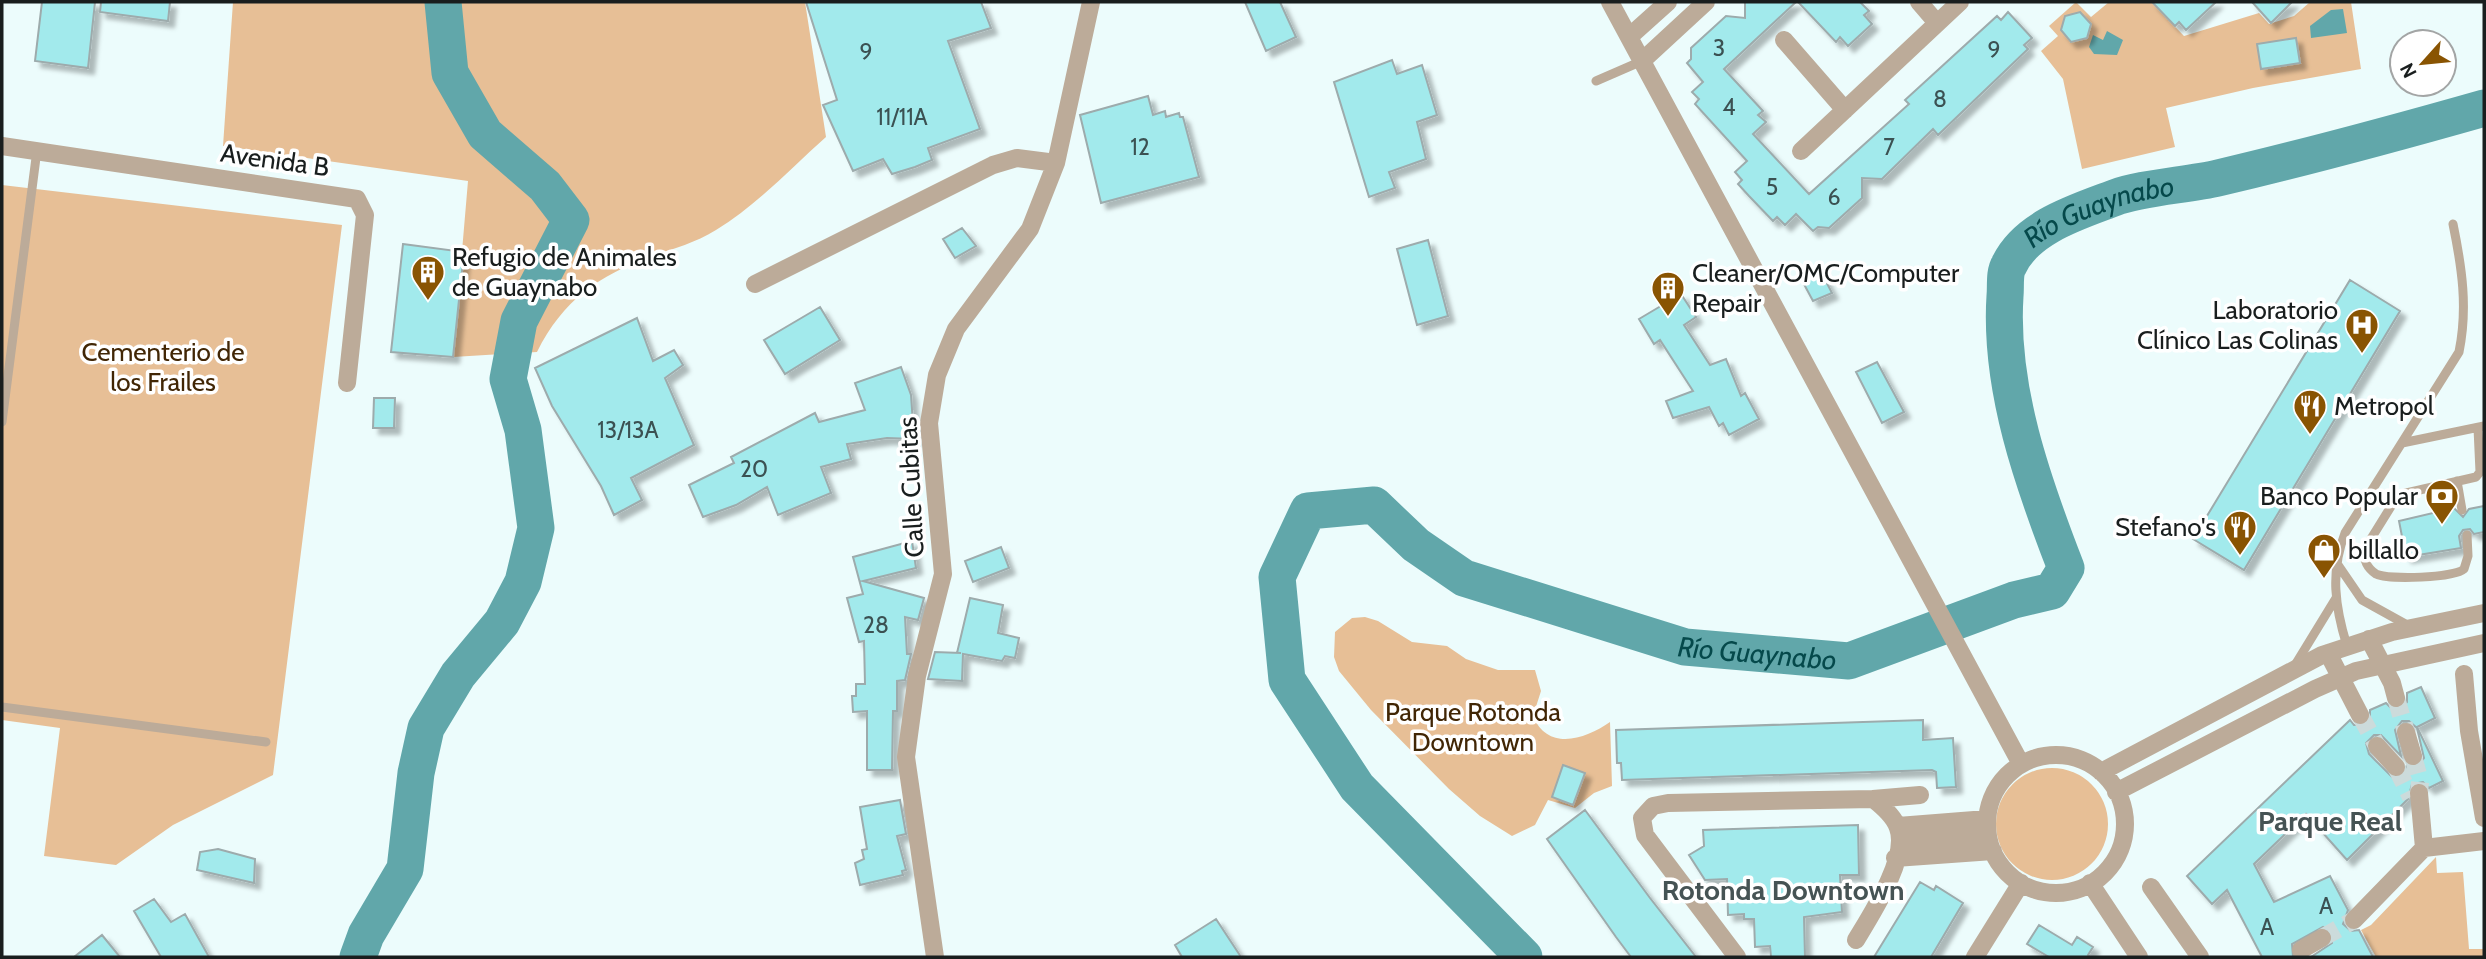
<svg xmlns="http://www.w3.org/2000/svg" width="2486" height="959" font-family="Cabin,sans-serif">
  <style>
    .green { fill: #e7bf96 }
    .water { fill: #61a7aa }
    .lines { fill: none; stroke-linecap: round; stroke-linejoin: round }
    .river { stroke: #61a7aa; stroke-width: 37 }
    .building { fill: #a2eaec; stroke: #9dabac; stroke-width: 2; fill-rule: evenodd; filter: url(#shadow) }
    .street-tunnel { stroke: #ccdbdb; stroke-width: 18; stroke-dasharray: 18 9; stroke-linecap: butt }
    .lane { stroke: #bcab99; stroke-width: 9 }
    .street { stroke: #bcab99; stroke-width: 18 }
    .labels { text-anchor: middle; stroke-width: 7; stroke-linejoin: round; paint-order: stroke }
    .number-label { font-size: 23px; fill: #3b5152 }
    .street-label { font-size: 26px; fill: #191e1e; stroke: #fff }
    .poi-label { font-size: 26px; fill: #191e1e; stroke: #fff; text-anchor: start }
    .park-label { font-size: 26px; fill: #412605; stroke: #fff }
    .water-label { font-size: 28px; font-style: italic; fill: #05494b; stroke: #fff }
    .neighbourhood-label { font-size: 28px; font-weight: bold; fill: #465354; stroke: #fff }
  </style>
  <defs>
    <filter id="shadow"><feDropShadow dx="6" dy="6" stdDeviation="2" flood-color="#0004"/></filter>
  </defs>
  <rect width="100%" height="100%" fill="#ecfcfc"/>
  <path class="green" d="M233 2H805L826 137C791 168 756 206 716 230 695 243 675 248 652 256 598 276 563 300 537 352L453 357 468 181 223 146Z
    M2076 2 2091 17 2109 2H2151L2184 36 2259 13 2269 24 2294 16 2310 2H2351L2361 69 2253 88 2166 108 2175 147 2082 169 2063 79 2041 51 2058 36 2049 26Z
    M2 185 342 225 273 775 173 825 116 865 44 856 60 728 2 720Z
    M1365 617 1378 621 1412 642 1447 646 1466 659 1498 670H1535L1541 691 1533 716C1548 752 1586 739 1610 722L1612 786 1594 793 1575 808 1548 800 1535 825 1512 836 1480 816 1449 789 1371 710 1339 671 1334 657 1335 632 1352 618Z
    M1996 824a56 56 0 1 1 112 0a56 56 0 1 1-112 0Z
    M2436 857 2437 873 2463 872 2469 949H2484V957H2376L2361 930 2371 925Z"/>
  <path class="water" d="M2343 9 2347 33 2311 38 2310 26 2331 10Z
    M2107 31 2123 40 2117 55 2094 54 2089 47 2093 35 2103 40Z"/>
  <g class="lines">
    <g class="river">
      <path d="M358 957 366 935 405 869 416 773 426 728 458 675 502 622 523 582 536 528 523 430 508 379 519 321 571 220 545 186 485 134 450 73 443 2"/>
      <path id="s1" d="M1524 957 1357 787 1287 680 1277 577 1308 511 1374 505 1416 545 1464 578 1685 647 1849 661 2014 600 2052 591 2066 568C2033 483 1999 388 2005 296 2006 286 2004 273 2009 265 2027 227 2077 212 2114 198 2139 188 2188 185 2218 178 2307 157 2396 133 2484 108"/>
    </g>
  </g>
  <path class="building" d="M42 2H95L88 68 35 61Z
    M101 2H170L168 21 100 12Z
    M806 2H981L991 28 948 41 980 129 928 148 932 160 915 167 892 174 883 159 853 171 823 105 837 100Z
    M1245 2H1280L1296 37 1266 51Z
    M1745 2H1796L1724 69 1763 111 1758 115 1766 122 1753 134 1809 194 1909 104 1905 100 1997 16 2001 20 2008 12 2032 38 2024 45 2028 49 1938 135 1933 129 1882 179 1862 178V198L1829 228 1818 227 1813 231 1796 214 1785 225 1777 217 1773 221 1749 196 1738 184 1742 180 1735 172 1747 161 1695 104 1699 99 1692 92 1703 82 1687 63 1691 59V48L1726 16 1745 18Z
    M1798 2H1860L1869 11 1864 15 1872 24 1848 46 1840 37 1836 42Z
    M2152 2H2216L2186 30 2179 22 2175 26Z
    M2252 2H2292L2271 23Z
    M2080 12 2091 24 2087 38 2071 42 2061 30 2065 16Z
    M2296 38 2300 63 2261 69 2257 44Z
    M1392 60 1397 74 1422 65 1437 115 1417 122 1426 159 1389 172 1395 188 1369 197 1334 82Z
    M1148 96 1153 115 1165 111 1166 117 1179 113 1180 117H1183L1199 177 1101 203 1080 115Z
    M962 228 976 246 955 258 943 239Z
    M1428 240 1448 316 1417 325 1397 249Z
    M403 244 464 252 453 357 391 352Z
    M1818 266 1832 293 1813 301 1798 273Z
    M2350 280 2400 311 2244 570 2193 539Z
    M1681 294 1696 317 1684 325 1710 365 1726 359 1741 396 1745 393 1759 419 1729 435 1723 423 1719 426 1709 407 1673 418 1666 401 1693 391 1660 340 1654 344 1639 319Z
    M820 307 840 340 785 374 764 340Z
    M637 318 653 361 674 350 683 365 665 378 694 445 631 478 642 500 614 515 601 486 552 406 535 368Z
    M1877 362 1904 412 1882 423 1856 372Z
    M901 367 911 395 914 439 887 438 847 444 851 459 821 467 831 493 778 515 767 487 736 505 703 517 689 485 734 463 731 457 815 413 819 422 865 410 855 383Z
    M374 398H395L394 428H373Z
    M2484 506V532L2474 534 2470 529 2463 530 2459 536 2461 548 2406 557 2399 521 2454 508 2463 517 2469 509Z
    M912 541 916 568 863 581 924 598 918 620 905 617 907 654H911L905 680 897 681V711H893L892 770H867V711L853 712 852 696H856V684H865L864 641 859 642 847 598 863 594 853 557Z
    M1001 547 1009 568 973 582 965 561Z
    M970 598 1003 605 998 633 1019 638 1015 658 1005 656 1002 661 963 654 962 681 928 679 935 652 961 653H957Z
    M2421 687 2435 718 2417 727 2443 781 2429 788 2423 782 2412 784 2408 799 2347 860 2306 814 2254 864 2274 902 2330 876 2348 910 2343 924 2351 931 2359 930 2373 957H2311L2332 943V933L2323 927 2292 944 2293 957H2262L2227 890 2212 904 2187 876 2350 720 2354 725H2365L2370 721V710L2386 703 2392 709H2400L2407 702V693ZM2402 721H2409L2417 728 2424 758 2417 767 2407 765 2403 776 2393 778 2369 754 2366 743 2374 735H2381L2401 756 2395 730Z
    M1923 720V740L1953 738 1956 787 1937 788 1936 772 1932 770 1622 780 1621 763H1617L1616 730Z
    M1563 765 1585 773 1573 805 1552 797Z
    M900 800 906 834 897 836 906 870 902 871 903 875 860 885 855 863 864 859 862 850 867 849 860 807Z
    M1585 810 1650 898 1696 957H1631L1616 937 1547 839Z
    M1858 825 1859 875H1840L1842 912 1804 917 1805 957H1771L1770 946 1755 947 1754 919H1744V914L1728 915 1727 879 1705 880 1689 855 1704 846 1703 830Z
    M218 849 255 859 254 883 197 870 200 852Z
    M1920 882 1934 890 1936 886 1963 903 1931 957H1874Z
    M154 899 171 922 185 914 209 957H161L134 911Z
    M1216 919 1241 957H1182L1175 945Z
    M2039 925 2072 945 2077 937 2093 947 2088 955 2091 957H2049L2027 944Z
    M102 935 120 957H74Z"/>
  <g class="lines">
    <path class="street-tunnel" d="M2396 698 2406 732
      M2360 715 2377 746
      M2413 756 2420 782 2419 793
      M2396 767 2411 797
      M2322 938 2354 920"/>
    <path class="lane" d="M1596 81 1642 61
      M2 422 37 150
      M2402 443 2484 426
      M2457 481 2462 510
      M2467 535 2468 556 2464 569C2454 578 2389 580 2376 574 2367 568 2364 561 2364 550L2395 500 2402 494 2476 477 2480 472 2478 428
      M2336 562 2362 600 2409 626
      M2347 646C2335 607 2330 572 2345 533L2459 352C2468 308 2462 268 2453 224
      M2295 665 2336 598
      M2 707 266 742"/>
    <path class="street" d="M1610 2 2021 764
      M1919 2 1937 23
      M1629 37 1668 2
      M1784 40 1845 110
      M1642 61 1706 2
      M2 146 357 199 365 215 347 383
      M1801 151 1960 2
      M755 284 993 165 1017 158 1056 163
      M2369 639 2392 683 2396 698
      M2328 653 2360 715
      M2464 674 2469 731 2484 818
      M2406 732 2413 756
      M2377 746 2396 767
      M1987 824a69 69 0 1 1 138 0a69 69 0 1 1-138 0Z
      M2101 772 2322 655 2392 632 2484 613
      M2116 792 2315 689 2356 671 2484 643
      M1873 799 1920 795
      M1898 826 1987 819
      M1901 842 1988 836
      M2424 848 2484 841
      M1895 858 1993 851
      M2090 883 2139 957
      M2151 887 2200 957
      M2354 920 2424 848 2419 793
      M2301 950 2322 938
      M935 957 906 757 917 676 943 574 929 423 937 375 956 329 1030 229 1056 163 1091 2
      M1737 957 1645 835 1642 818 1653 806 1668 803 1873 799C1882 806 1894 816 1898 828 1909 857 1871 915 1856 940
      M1975 957 2021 883"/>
  </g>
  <defs>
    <symbol id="building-pin" viewBox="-11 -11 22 30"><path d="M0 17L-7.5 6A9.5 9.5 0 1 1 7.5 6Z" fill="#895402" stroke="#fff"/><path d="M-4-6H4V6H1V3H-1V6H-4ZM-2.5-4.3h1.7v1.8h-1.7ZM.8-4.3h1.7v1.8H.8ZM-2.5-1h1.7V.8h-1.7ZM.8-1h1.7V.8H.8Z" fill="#fff"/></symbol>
    <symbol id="hospital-pin" viewBox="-11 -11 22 30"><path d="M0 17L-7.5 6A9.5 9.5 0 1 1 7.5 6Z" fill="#895402" stroke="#fff"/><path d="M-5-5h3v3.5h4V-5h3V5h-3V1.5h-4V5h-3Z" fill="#fff"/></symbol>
    <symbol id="restaurant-pin" viewBox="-11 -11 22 30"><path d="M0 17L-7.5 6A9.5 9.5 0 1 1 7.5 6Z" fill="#895402" stroke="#fff"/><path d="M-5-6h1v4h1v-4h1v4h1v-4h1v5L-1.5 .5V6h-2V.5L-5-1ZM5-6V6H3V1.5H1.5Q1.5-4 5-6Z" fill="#fff"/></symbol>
    <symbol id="bank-pin" viewBox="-11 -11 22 30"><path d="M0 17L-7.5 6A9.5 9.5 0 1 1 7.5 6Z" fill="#895402" stroke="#fff"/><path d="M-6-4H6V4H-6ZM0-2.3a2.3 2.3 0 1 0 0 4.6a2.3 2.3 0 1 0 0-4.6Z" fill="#fff"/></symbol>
    <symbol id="shop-pin" viewBox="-11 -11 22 30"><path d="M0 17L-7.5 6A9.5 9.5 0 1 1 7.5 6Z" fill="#895402" stroke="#fff"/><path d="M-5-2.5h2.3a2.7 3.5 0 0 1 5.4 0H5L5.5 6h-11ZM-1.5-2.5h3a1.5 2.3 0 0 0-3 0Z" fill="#fff"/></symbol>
  </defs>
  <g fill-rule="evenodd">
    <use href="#building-pin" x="409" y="253" width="38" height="52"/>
    <use href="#building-pin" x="1649" y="269" width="38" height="52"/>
    <use href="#hospital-pin" x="2343" y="306" width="38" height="52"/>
    <use href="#restaurant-pin" x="2291" y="387" width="38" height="52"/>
    <use href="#bank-pin" x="2423" y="477" width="38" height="52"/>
    <use href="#restaurant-pin" x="2221" y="508" width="38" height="52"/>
    <use href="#shop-pin" x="2305" y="531" width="38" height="52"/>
  </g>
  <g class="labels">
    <g class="number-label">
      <text x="1719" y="56">3</text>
      <text x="1994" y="58">9</text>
      <text x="866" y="60">9</text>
      <text x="1940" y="107">8</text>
      <text x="1729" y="115">4</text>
      <text x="902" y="125">11/11A</text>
      <text x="1140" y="155">12</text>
      <text x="1889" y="155">7</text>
      <text x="1772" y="195">5</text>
      <text x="1834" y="205">6</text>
      <text x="628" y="438">13/13A</text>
      <text x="754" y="477">20</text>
      <text x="876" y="633">28</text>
      <text x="2326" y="914">A</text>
      <text x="2267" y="935">A</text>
    </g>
    <g class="street-label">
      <text transform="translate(275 160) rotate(8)" y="9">Avenida B</text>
      <text transform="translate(911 487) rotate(-93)" y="9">Calle Cubitas</text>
    </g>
    <g class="poi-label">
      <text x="452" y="266">Refugio de Animales<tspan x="452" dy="30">de Guaynabo</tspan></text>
      <text x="1692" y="282">Cleaner/OMC/Computer<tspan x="1692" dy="30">Repair</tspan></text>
      <text x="2338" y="319" text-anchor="end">Laboratorio<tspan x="2338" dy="30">Clínico Las Colinas</tspan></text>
      <text x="2334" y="415">Metropol</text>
      <text x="2418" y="505" text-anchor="end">Banco Popular</text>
      <text x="2216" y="536" text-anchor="end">Stefano's</text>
      <text x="2348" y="559">billallo</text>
    </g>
    <g class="park-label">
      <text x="163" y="361">Cementerio de<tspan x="163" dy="30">los Frailes</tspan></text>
      <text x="1473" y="721">Parque Rotonda<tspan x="1473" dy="30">Downtown</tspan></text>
    </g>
    <g class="water-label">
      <text dy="10" stroke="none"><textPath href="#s1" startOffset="1785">Río Guaynabo</textPath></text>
      <text dy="10" stroke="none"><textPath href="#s1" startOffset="1029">Río Guaynabo</textPath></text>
    </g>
    <g class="neighbourhood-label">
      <text x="2330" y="831">Parque Real</text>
      <text x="1783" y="900">Rotonda Downtown</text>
    </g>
  </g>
  <rect width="2486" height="959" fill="none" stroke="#191e1e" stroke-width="7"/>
  <g transform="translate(2423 63) rotate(243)"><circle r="33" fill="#ffffff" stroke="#a3a5a5" stroke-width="2"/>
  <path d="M0-5L12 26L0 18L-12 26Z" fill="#895402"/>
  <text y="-10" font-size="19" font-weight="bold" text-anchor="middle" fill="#191e1e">N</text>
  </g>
</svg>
